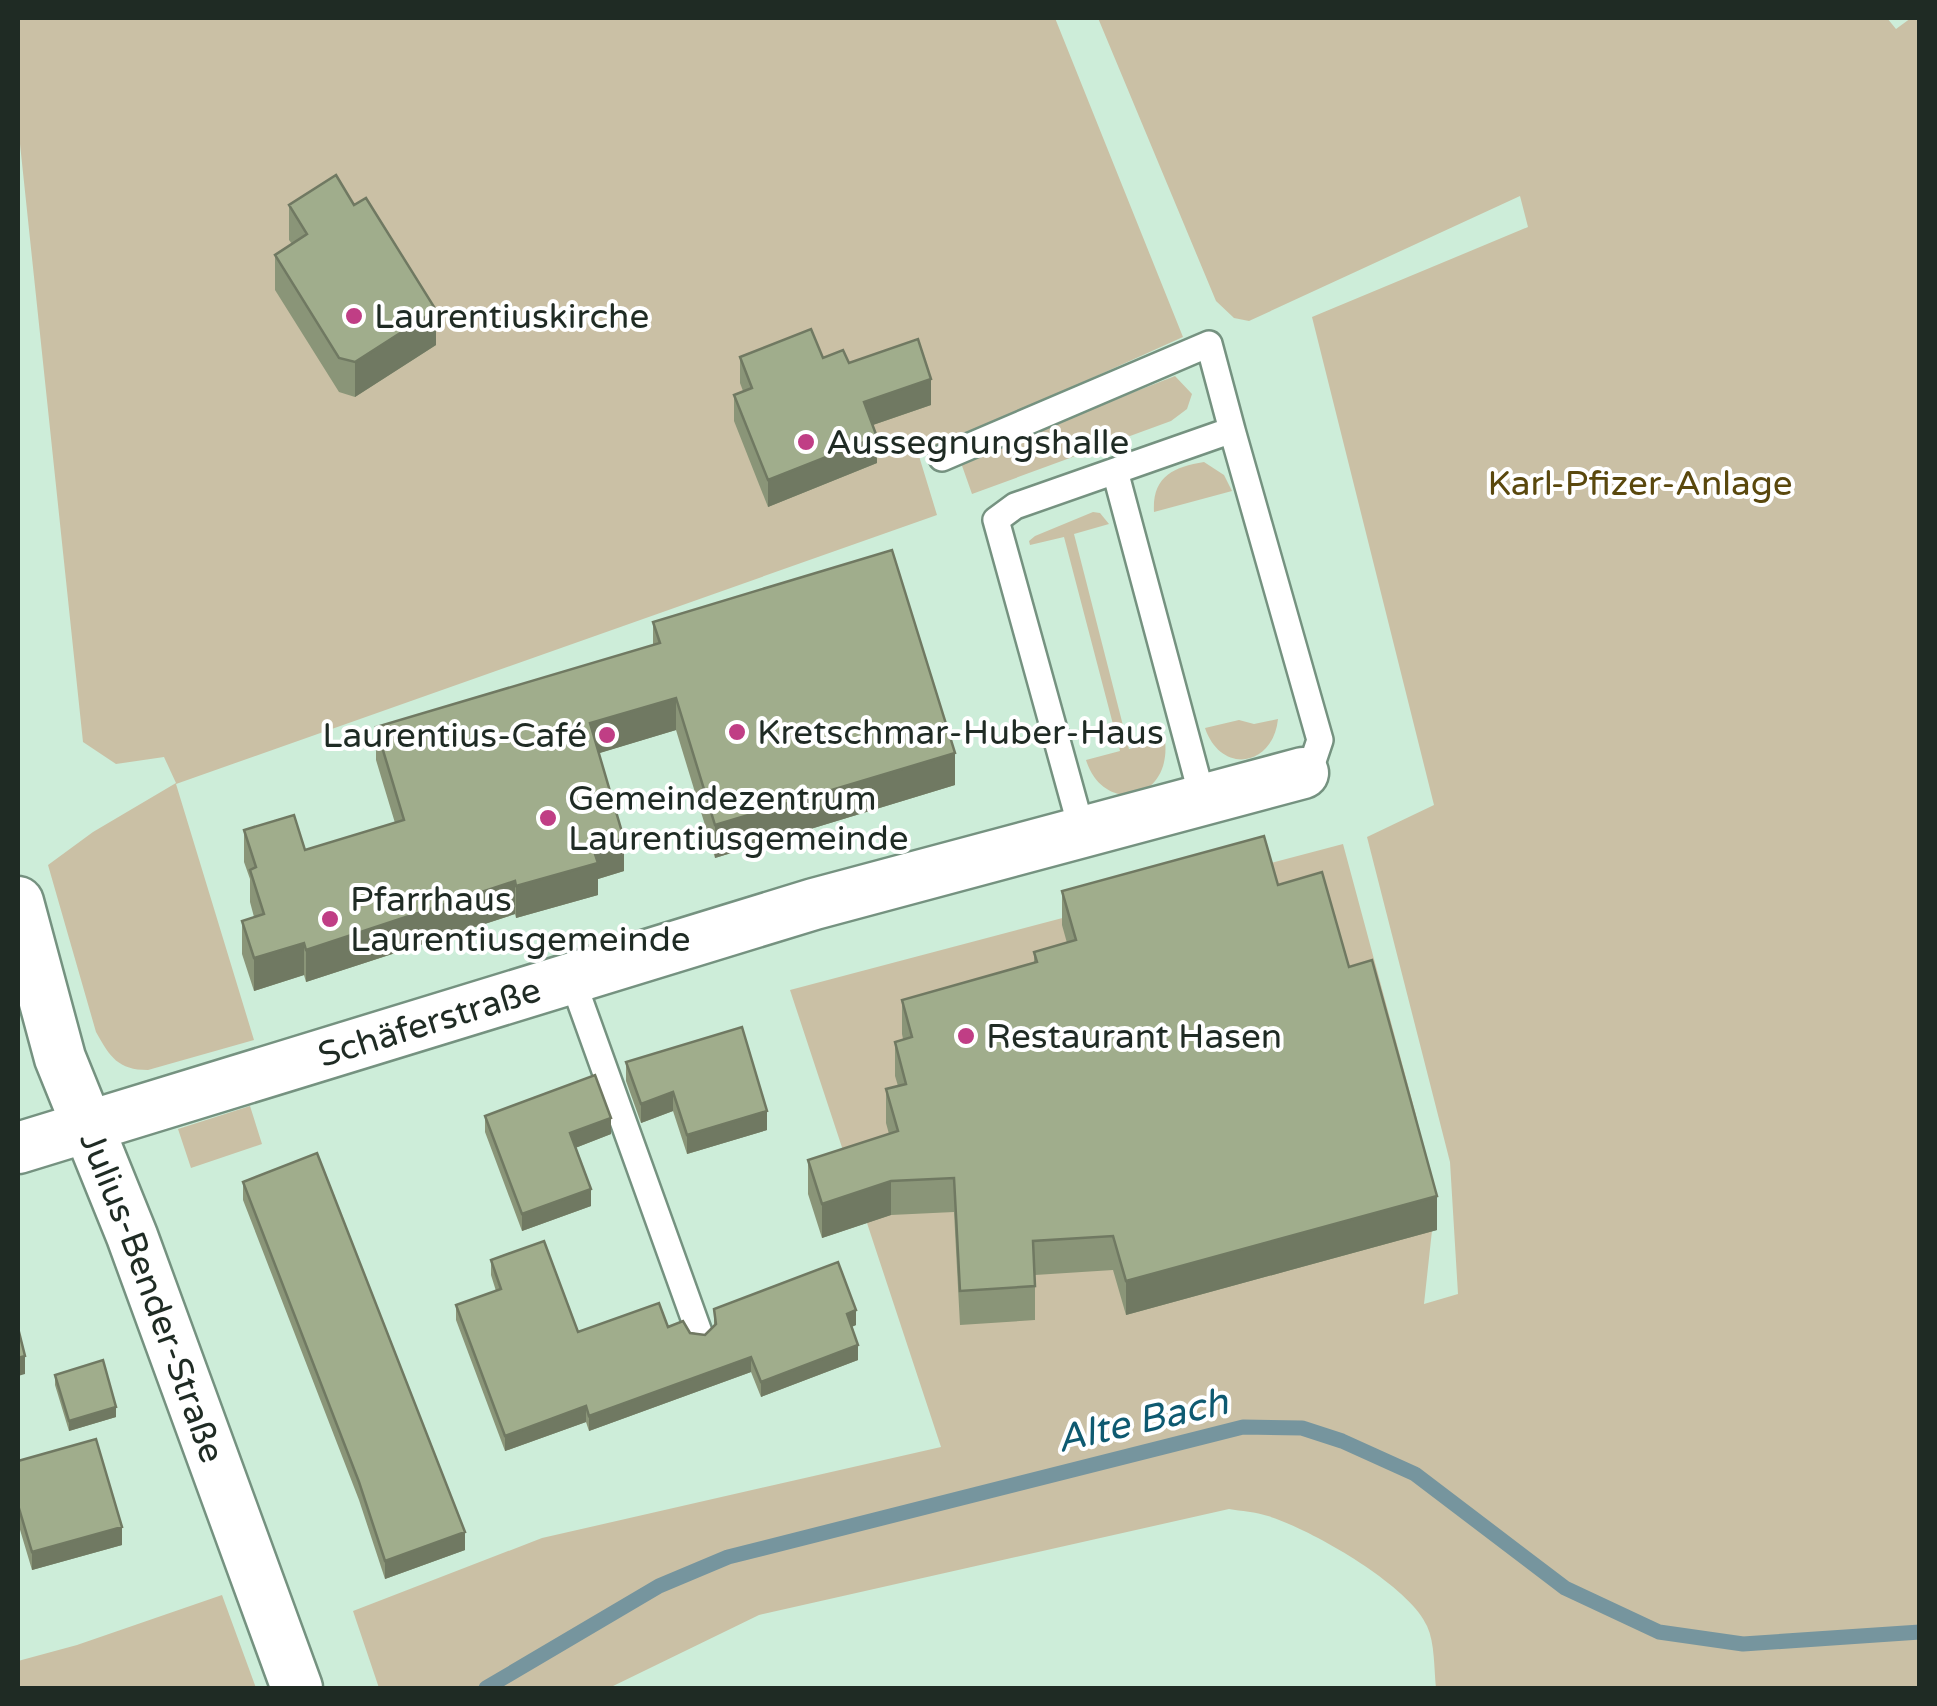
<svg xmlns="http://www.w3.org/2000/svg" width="1937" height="1706" font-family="'Varela Round',sans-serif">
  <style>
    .green { fill: #cac0a5 }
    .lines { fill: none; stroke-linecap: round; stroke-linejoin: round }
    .stream { stroke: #76959e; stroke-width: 15 }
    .service-casing { stroke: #759280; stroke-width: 30 }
    .minor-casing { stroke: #759280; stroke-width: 55 }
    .service { stroke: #fff; stroke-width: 25 }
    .minor { stroke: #fff; stroke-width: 50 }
    .wall { fill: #8a9578 }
    .shaded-wall { fill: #707962 }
    .building { fill: #a0ad8c; stroke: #707962; stroke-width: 2.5 }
    .poi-dot { fill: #c03e85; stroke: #fff; stroke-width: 4 }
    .labels { text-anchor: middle; stroke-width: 8; stroke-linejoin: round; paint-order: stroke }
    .poi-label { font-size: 35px; fill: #1f2b24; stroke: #fff; text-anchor: start }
    .park-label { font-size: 35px; fill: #5a480d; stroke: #fff }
    .street-label { font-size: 35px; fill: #1f2b24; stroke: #fff }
    .water-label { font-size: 38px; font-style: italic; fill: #0e5a71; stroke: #fff }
  </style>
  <rect width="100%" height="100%" fill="#cdedd9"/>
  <path class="green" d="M18 18H1055L1183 337 919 456 937 515 176 784 254 1040 148 1070C118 1070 110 1057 96 1032L48 865 93 832 176 783 164 757 116 764 83 742 18 125Z
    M1098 18H1887L1896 29 1911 18H1919V1688H1436C1434 1670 1435 1643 1427 1626 1409 1585 1310 1529 1268 1516 1256 1512 1241 1511 1229 1509L759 1615 609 1688H379L353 1611 542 1538 941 1447 790 990 1343 844 1416 1115 1435 1203 1424 1304 1458 1294 1450 1162 1367 837 1434 805 1312 317 1528 227 1520 196 1249 321 1234 318 1216 301Z
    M1175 376 1192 394 1187 409 1171 421 972 494 960 460Z
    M1204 462 1224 475 1232 491 1154 512C1152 477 1173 467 1204 462Z
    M1093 512 1100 513 1109 524 1074 534 1129 749 1165 740C1172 802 1103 815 1086 760L1120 751 1064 537 1030 545 1029 541 1035 536Z
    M1278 719C1273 767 1221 775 1205 728L1239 720 1254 724Z
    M250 1106 262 1144 191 1168 178 1129Z
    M222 1595 256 1688H18V1661L77 1645Z"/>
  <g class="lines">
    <path class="stream" d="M486 1688 659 1586 728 1557 1243 1427 1302 1428 1342 1441 1415 1474 1565 1588 1659 1632 1743 1644 1920 1632"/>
    <defs>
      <path id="service" d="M1232 430 1320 740 1313 761 1303 773
        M942 458 1209 344 1232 430 1115 471
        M1082 831 996 520 1015 506 1115 471 1203 800
        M572 979 700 1335"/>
      <g id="minor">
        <path id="s1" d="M18 902 60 1058 132 1236 297 1688"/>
        <path id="s2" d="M18 1148 814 904 1303 773"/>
      </g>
    </defs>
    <use href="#service" class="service-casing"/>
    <use href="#minor" class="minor-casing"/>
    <use href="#service" class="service"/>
    <use href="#minor" class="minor"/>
  </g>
  <path class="wall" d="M289 205 436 345 355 397 339 392 275 290V255L292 244 289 240Z
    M740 357 823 358 849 363 931 405 873 425 877 463 768 507 734 421V395L743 391 740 383Z
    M653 622 955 785 715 858 676 730 599 753 624 871 598 879V895L516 918 515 914 306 982 304 975 254 991 242 954V921L254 917 250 902V879L244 862V830L305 850 395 823 376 760V727L653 645Z
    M1278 885 1349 967 1437 1230 1126 1315 1113 1270 1035 1275V1320L960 1325 954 1212 891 1215 822 1238 808 1194V1160L889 1134 886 1123V1089L898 1086 895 1076V1042L903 1039 902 1034V1000L1034 963V952L1067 943 1062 925V891Z
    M626 1062 767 1130 687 1154 673 1111 641 1123 626 1081Z
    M485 1116 611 1134 575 1148 591 1206 522 1231 485 1132Z
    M243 1182 465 1550 385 1579 359 1500 243 1200Z
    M491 1260 578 1332 668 1327 705 1335 714 1326V1309L856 1325 851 1327 858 1360 761 1397 751 1372 589 1431 586 1422 505 1451 456 1320V1305L496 1291 491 1275Z
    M55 1375 116 1417 69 1431 55 1385Z
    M18 1461 122 1545 32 1570 18 1523Z"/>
  <path class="shaded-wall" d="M436 310V345L355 397V362Z
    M931 379V405L864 428V402Z
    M877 437V463L768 507V480Z
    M676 698V730L590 756V723Z
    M955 753V785L715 858V825Z
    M624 839V871L598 879V895L516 918V886L593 848Z
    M515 881V914L306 982V950Z
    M304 943V975L254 991V958Z
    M673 1092V1111L641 1123V1104Z
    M767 1111V1130L687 1154V1135Z
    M611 1118V1134L570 1150V1133Z
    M891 1181V1215L822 1238V1204Z
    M591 1189V1206L522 1231V1214Z
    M1437 1196V1230L1126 1315V1281Z
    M856 1310V1325L847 1329V1314Z
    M858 1345V1360L761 1397V1382Z
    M25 1356V1374L18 1376V1358Z
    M751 1357V1372L589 1431V1416Z
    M586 1406V1422L505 1451V1436Z
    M116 1407V1417L69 1431V1421Z
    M122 1527V1545L32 1570V1552Z
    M465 1532V1550L385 1579V1561Z"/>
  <path class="building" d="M336 175 354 205 366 198 436 310 355 362 339 358 275 255 307 234 289 205Z
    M811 329 823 358 843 350 849 363 918 339 931 379 864 402 877 437 768 480 734 395 752 388 740 357Z
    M892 550 955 753 715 825 676 698 590 723 624 839 593 848 598 863 516 886 515 881 306 950 304 943 254 958 242 921 264 914 250 870 256 867 244 830 294 815 305 850 404 820 376 727 660 643 653 622Z
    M1264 836 1278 885 1322 872 1349 967 1372 960 1437 1196 1126 1281 1113 1236 1033 1241 1035 1286 960 1291 954 1178 891 1181 822 1204 808 1160 898 1131 886 1089 906 1084 895 1042 912 1037 902 1000 1037 962 1034 952 1076 940 1062 891Z
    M742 1027 767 1111 687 1135 673 1092 641 1104 626 1062Z
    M595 1075 611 1118 570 1133 591 1189 522 1214 485 1116Z
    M317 1153 465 1532 385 1561 359 1482 243 1182Z
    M544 1241 578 1332 659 1303 668 1327 683 1321 690 1333 705 1335 716 1324 714 1309 838 1262 856 1310 847 1314 858 1345 761 1382 751 1357 589 1416 586 1406 505 1436 456 1305 501 1289 491 1260Z
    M18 1328 25 1356 18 1358Z
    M103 1360 116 1407 69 1421 55 1375Z
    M96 1439 122 1527 32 1552 18 1505V1461Z"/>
  <g class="poi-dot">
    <circle cx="354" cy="316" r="10"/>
    <circle cx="806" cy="442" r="10"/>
    <circle cx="737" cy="732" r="10"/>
    <circle cx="607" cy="735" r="10"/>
    <circle cx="548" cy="818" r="10"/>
    <circle cx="330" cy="919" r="10"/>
    <circle cx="966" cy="1036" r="10"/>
  </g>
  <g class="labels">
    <g class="poi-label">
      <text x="374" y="328">Laurentiuskirche</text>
      <text x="826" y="454">Aussegnungshalle</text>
      <text x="757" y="744">Kretschmar-Huber-Haus</text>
      <text x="587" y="747" text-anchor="end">Laurentius-Café</text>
      <text x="568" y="810">Gemeindezentrum<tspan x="568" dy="40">Laurentiusgemeinde</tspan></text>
      <text x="350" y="911">Pfarrhaus<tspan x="350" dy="40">Laurentiusgemeinde</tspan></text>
      <text x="986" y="1048">Restaurant Hasen</text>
    </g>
    <g class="park-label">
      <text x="1640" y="495">Karl-Pfizer-Anlage</text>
    </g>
    <g class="street-label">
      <text dy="12" stroke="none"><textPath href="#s2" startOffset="430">Schäferstraße</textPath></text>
      <text dy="12" stroke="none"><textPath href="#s1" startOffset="418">Julius-Bender-Straße</textPath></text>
    </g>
    <g class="water-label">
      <text transform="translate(1142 1420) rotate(-13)" y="13">Alte Bach</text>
    </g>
  </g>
  <rect width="1937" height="1706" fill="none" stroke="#1f2b24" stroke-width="40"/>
</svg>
